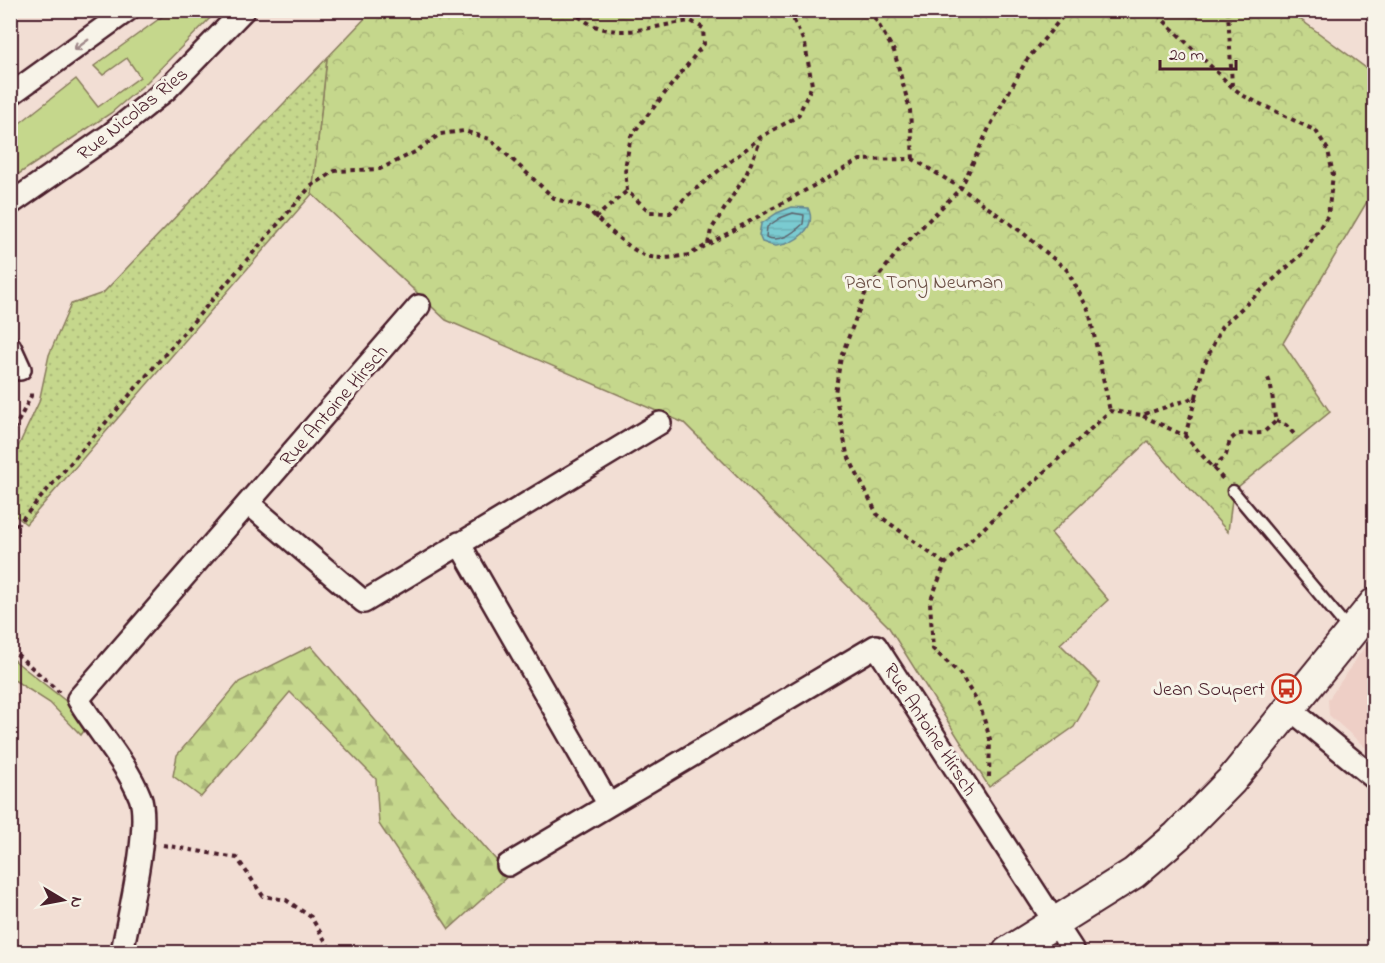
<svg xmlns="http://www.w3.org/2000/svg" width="1385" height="963" font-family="'Indie Flower',sans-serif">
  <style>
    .built { fill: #eecfc6 }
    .grass { fill: #c5d78c; stroke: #887b5c; stroke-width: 1.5 }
    .forest { fill: url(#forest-firs); stroke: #887b5c; stroke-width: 1.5 }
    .park { fill: url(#park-crowns); stroke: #887b5c; stroke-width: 1.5 }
    .garden { fill: url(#garden-dots); stroke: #887b5c; stroke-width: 1.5 }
    .water { fill: url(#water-rules); stroke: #67868f; stroke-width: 1.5 }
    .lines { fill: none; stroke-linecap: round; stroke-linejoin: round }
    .shore { stroke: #5d646d; stroke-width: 1.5 }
    .lane-casing { stroke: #4a1f2b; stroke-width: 15 }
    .street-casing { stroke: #4a1f2b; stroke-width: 26 }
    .secondary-casing { stroke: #4a1f2b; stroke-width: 34 }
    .path { stroke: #4a1f2b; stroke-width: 4; stroke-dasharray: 4.5 4.5; stroke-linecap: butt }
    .lane { stroke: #f7f3e8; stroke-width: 10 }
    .street { stroke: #f7f3e8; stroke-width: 21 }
    .secondary { stroke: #f7f3e8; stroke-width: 30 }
    .oneway { stroke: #a0898a }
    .labels { text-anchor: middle; stroke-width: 6; stroke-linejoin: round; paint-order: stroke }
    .street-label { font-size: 20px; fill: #4a1f2b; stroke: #f7f3e8 }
    .park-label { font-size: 20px; fill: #694d43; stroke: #f7f3e8 }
    .poi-label { font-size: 20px; fill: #4a1f2b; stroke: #f7f3e8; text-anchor: end }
  </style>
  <defs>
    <pattern id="forest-firs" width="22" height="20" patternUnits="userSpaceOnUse" patternTransform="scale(1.5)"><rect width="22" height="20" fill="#c5d78c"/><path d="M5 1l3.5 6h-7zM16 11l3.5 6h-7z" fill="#abb879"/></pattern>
    <pattern id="park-crowns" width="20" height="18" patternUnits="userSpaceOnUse" patternTransform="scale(1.5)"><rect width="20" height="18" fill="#c5d78c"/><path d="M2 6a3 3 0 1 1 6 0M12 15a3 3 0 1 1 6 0" fill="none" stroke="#abb879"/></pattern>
    <pattern id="garden-dots" width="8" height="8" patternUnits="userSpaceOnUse" patternTransform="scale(1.5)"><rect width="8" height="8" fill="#c5d78c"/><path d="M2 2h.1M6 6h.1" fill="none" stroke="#abb879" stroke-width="1.8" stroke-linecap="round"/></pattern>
    <pattern id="water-rules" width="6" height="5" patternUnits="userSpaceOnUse" patternTransform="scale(1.5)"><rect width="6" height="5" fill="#7acbd1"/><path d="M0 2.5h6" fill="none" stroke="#6baeb4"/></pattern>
  </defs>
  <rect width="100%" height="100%" fill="#f2ded4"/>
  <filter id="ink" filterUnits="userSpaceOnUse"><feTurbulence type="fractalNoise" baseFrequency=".0167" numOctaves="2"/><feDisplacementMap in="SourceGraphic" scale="12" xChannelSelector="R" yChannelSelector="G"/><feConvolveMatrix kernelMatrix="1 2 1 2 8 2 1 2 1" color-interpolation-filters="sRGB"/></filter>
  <g filter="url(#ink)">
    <path class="built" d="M1374 645V755L1329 715 1328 700 1364 648Z"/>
    <path class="grass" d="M170 11H217L147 82 111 113 11 179V130L76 79 98 107 140 77 127 58 103 75 94 66Z
      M10 657 91 721 81 735 50 703 11 678Z"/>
    <path class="forest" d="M311 646 509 875 449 929 379 824 376 779 290 692 201 797 173 776 177 755 239 682Z"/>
    <path class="park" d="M372 11H1289L1374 74V190L1283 343 1330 412 1233 491 1228 532 1148 441 1051 533 1108 600 1060 644 1099 683 1074 727 989 787 888 626 684 423 446 320 312 194 327 58Z"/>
    <path class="garden" d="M327 58 312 194 26 524 11 512V462L39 402 49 355 71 304 103 293Z"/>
    <path class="water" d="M792 207 808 208C818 228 795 244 776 246 771 246 766 243 762 242L759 235 761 224 777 213Z"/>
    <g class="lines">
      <path class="shore" d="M793 213 804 215 803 224C792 234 780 243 766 237L767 227 780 218Z"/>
      <defs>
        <path id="lane" d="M1233 491 1350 631"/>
        <path id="street" d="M10 95 128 10
          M10 204 111 134 167 89 244 10
          M10 347 20 369
          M248 503 364 602 660 423
          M459 543 609 805
          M1290 709 1374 778
          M508 865 876 646 1074 952
          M122 952C128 919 151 825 140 797 126 762 97 731 78 699L419 306"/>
        <path id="secondary" d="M1008 952 1134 873 1177 836 1231 781 1374 604"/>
      </defs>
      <use href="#lane" class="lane-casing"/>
      <use href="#street" class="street-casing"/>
      <use href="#secondary" class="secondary-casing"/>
      <path class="path" d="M572 10C607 46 647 26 691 21L703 28 704 44 631 136 625 168 627 191 650 212 670 213 687 196 761 137 798 116 812 85 805 44 789 10
        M870 10 894 51 910 110 913 159
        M1228 10 1232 86
        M595 218 627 191
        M708 244 711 230 746 175 761 139
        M1143 416 1185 436 1223 479
        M1276 421 1286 425 1294 434
        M1185 436 1196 397
        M10 438 31 396V389
        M1213 468 1226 455 1230 440 1237 434 1263 433 1276 421C1272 407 1274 392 1268 378
        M10 533 310 187 335 171 380 169 415 152 440 134 464 131 490 139 555 199 588 208C595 219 630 249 642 254 656 261 675 257 689 255L860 160 913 159 961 188 1023 233 1067 270 1089 311 1110 411
        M945 564 877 514 847 454 835 393 841 357 865 294 899 250 961 188 989 128 1026 61 1068 10
        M10 648 59 692
        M989 777 990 739 980 706 960 674 933 649 930 602 945 564 1110 411 1142 415 1196 397 1203 367 1222 326 1304 252 1328 215 1333 175 1328 150 1316 131 1244 96 1232 87 1153 10
        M163 845 237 858 263 896 286 900 311 917 332 952"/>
      <use href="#lane" class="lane"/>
      <use href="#street" class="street"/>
      <use href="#secondary" class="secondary"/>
    </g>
    <defs><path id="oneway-shaft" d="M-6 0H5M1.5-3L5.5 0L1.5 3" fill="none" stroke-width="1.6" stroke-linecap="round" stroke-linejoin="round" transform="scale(1.5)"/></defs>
    <use class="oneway" href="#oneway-shaft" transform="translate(81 45) rotate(144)"/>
  </g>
  <defs>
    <symbol id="bus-ring" viewBox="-11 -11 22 22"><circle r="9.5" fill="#f7f3e8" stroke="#c8321e" stroke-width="1.5"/><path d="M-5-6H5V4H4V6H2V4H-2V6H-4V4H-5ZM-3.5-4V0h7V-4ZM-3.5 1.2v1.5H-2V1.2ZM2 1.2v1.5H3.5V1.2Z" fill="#c8321e"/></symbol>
  </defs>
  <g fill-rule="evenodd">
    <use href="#bus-ring" x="1270" y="672" width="33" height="33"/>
  </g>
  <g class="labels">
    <g class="street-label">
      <text transform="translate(132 113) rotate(-39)" y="7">Rue Nicolas Ries</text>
      <text transform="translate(333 405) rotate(-49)" y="7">Rue Antoine Hirsch</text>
      <text transform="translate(931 729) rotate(57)" y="7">Rue Antoine Hirsch</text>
    </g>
    <g class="park-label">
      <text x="924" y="288">Parc Tony Neuman</text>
    </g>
    <g class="poi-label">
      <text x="1265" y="695">Jean Soupert</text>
    </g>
  </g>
  <rect width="1385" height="963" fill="none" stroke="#f7f3e8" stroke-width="36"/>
  <rect x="18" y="18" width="1349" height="927" fill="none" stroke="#4a1f2b" stroke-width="2" filter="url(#ink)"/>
  <g transform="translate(63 900) rotate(100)" stroke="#f7f3e8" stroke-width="4.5" paint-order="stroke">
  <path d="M0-4.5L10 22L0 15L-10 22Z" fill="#4a1f2b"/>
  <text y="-9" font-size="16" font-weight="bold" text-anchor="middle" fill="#4a1f2b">N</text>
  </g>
  <path d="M1160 60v9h76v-9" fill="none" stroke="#4a1f2b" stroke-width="3"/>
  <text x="1169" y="60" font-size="18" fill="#4a1f2b" stroke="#f7f3e8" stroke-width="4.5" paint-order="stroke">20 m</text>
</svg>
